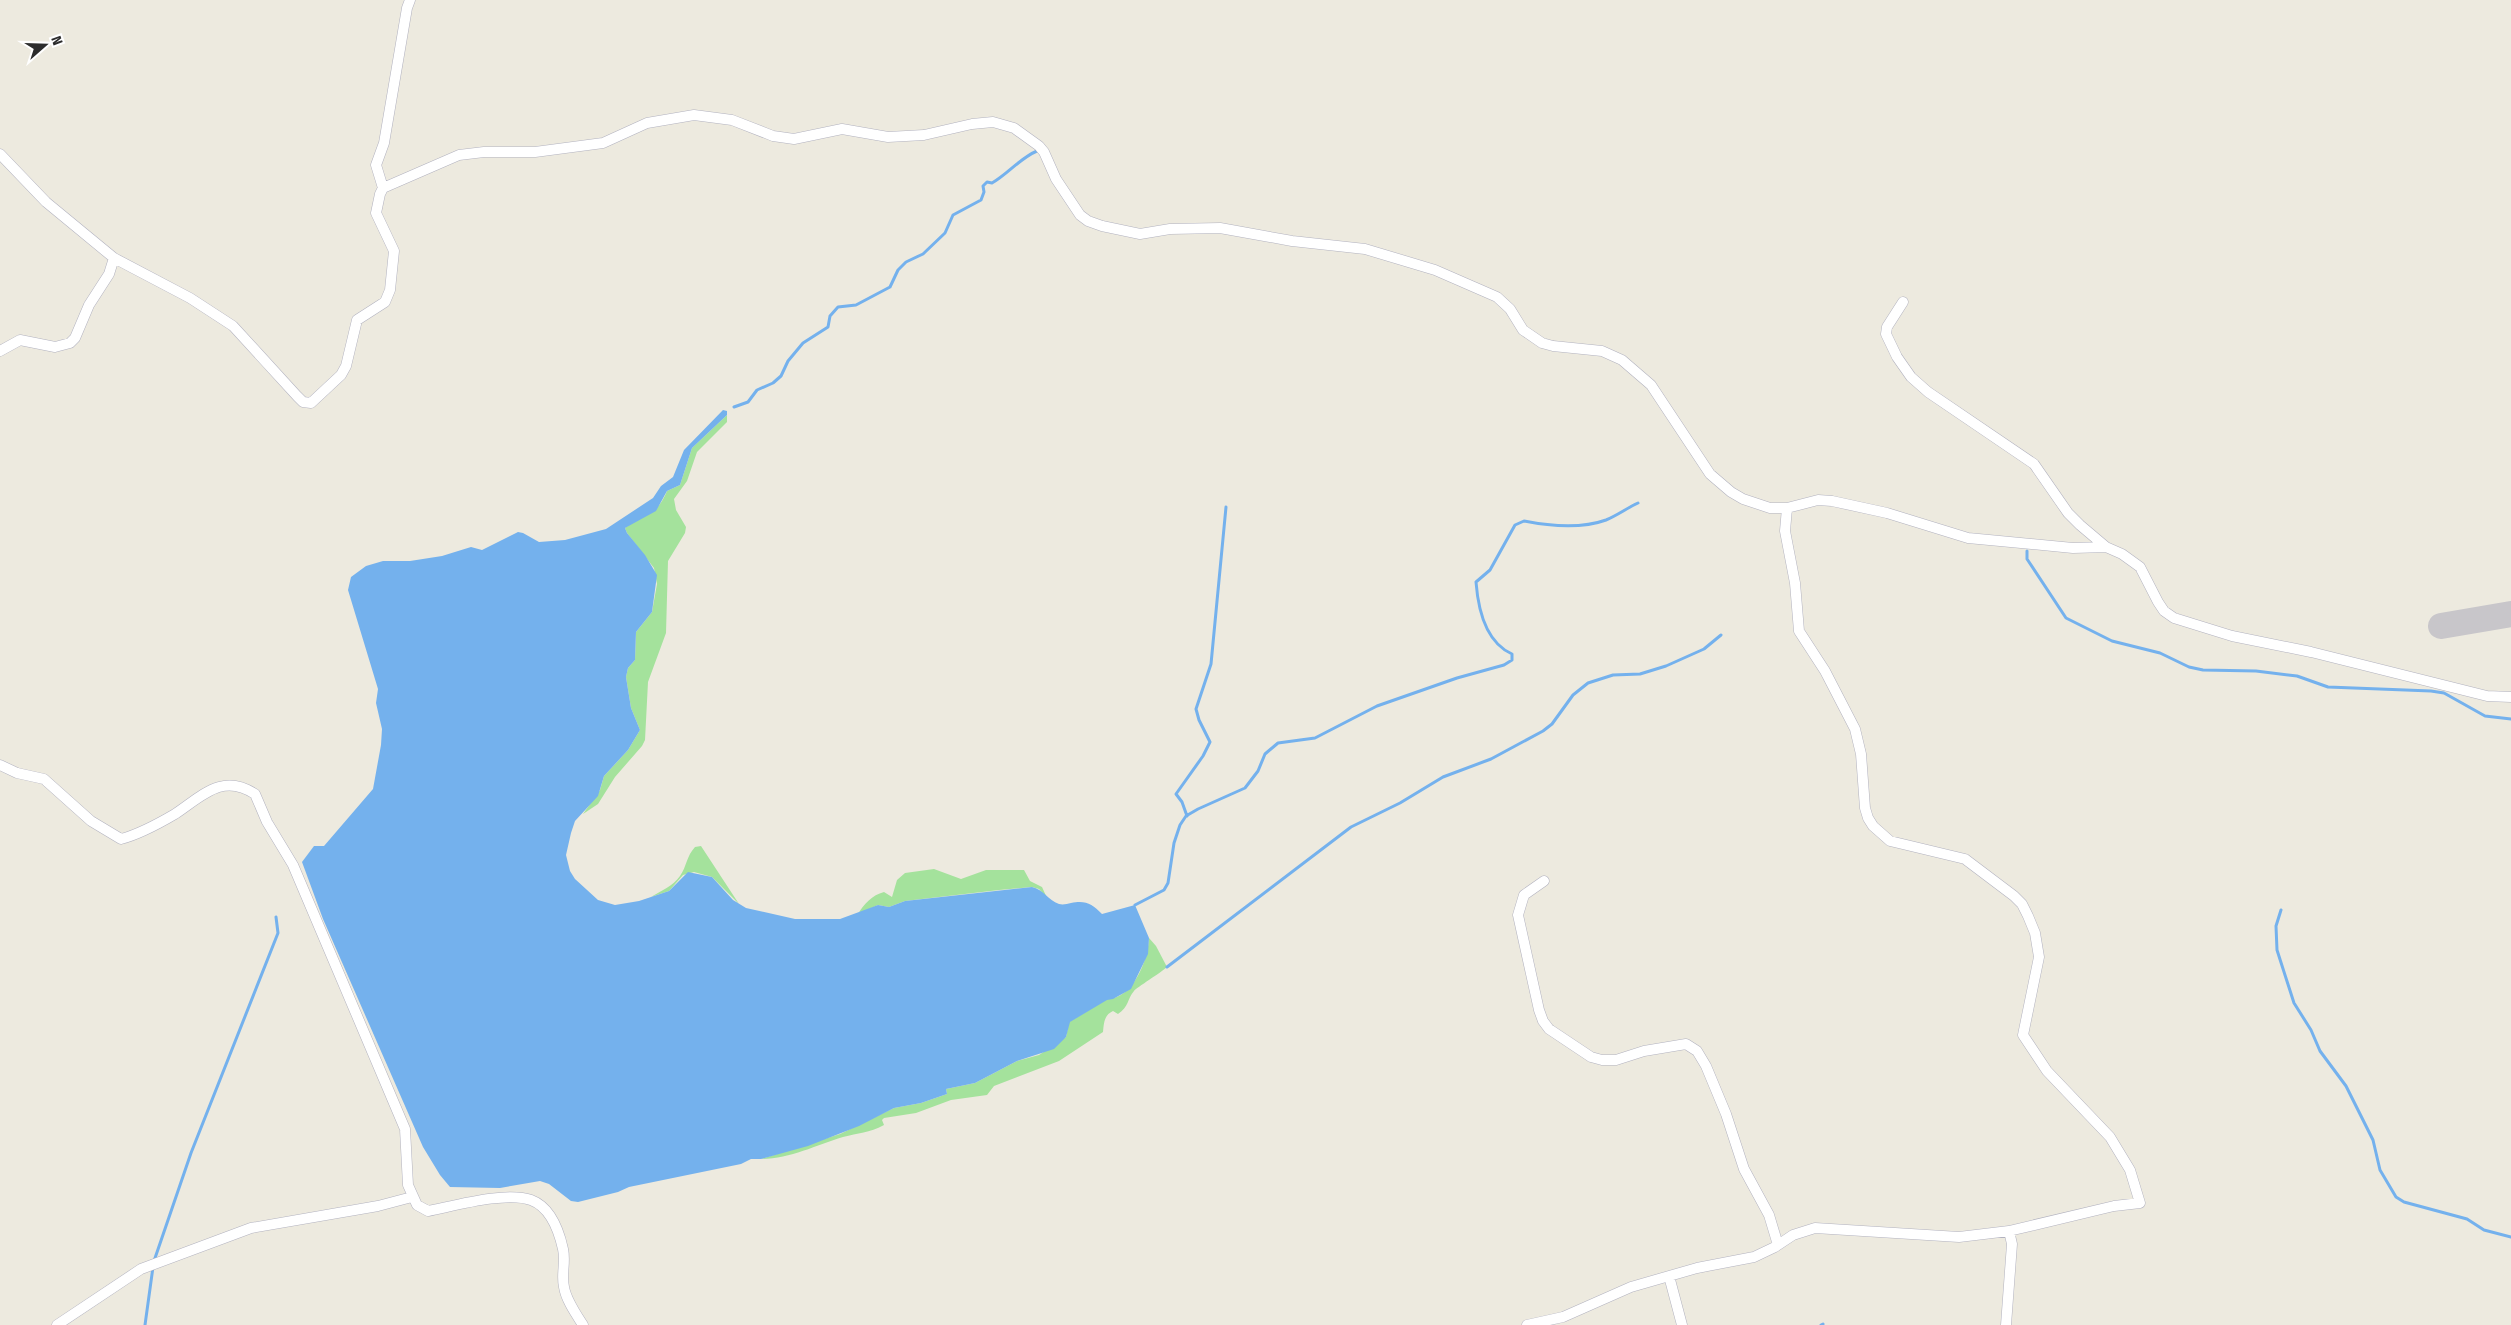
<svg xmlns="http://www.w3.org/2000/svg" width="2511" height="1325" font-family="'Fira Sans Condensed',sans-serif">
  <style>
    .green { fill: #a4e29c }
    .water { fill: #74b1ed }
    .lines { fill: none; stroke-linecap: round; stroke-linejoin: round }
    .stream { stroke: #74b1ed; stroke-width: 3 }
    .taxiway { stroke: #c8c6ca; stroke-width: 26 }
    .street-casing { stroke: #b2b2bf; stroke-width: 11 }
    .street { stroke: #fff; stroke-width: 10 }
  </style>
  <rect width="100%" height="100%" fill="#edeadf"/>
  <path class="green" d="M727 415V422L697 452 687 481 674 499 676 510 686 527 685 533 668 561 666 633 648 682 645 740 642 746 615 777 598 804 583 814 600 790 604 776 628 750 640 730 631 708 626 677 628 668 635 660 636 632 652 612 657 584 654 568 627 533 625 528C644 512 656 518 667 491L680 485 692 448Z
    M701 846 739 904 712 877 694 872 683 875 669 891 651 897C661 891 673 886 680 876 687 866 686 857 695 847Z
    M934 869 961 879 986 870H1024L1030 881 1042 887 1047 898 1039 889 1032 887 999 890 905 901 889 907 878 905 858 914C864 904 872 895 884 892L892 897 897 880 905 873Z
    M1149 938 1156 946 1167 967C1162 972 1136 988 1134 991 1127 999 1129 1007 1118 1014L1113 1011C1104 1015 1104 1023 1103 1032L1059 1061 994 1086 987 1095 951 1100 916 1113 884 1118 882 1120 884 1125C869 1133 858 1133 843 1137 816 1145 790 1159 761 1159L840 1134 894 1108 921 1103 947 1094 946 1089 975 1083 1017 1061 1039 1055 1066 1037 1069 1022 1107 999C1133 999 1148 960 1149 938Z"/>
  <path class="water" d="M723 410 727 411V415L692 448 680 485 667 491 656 511 625 528 627 533 645 555 657 575 652 612 636 632 635 660 628 668 626 677 631 708 640 730 628 750 604 776 598 796 575 821 571 833 566 855 570 871 575 879 598 900 615 905 639 901 669 891 688 872 712 877 733 900 746 908 795 919H840L878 905 889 907 905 901 1032 887C1043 889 1048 900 1059 904 1063 905 1067 904 1071 903 1086 900 1092 904 1102 914L1135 905 1149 938 1148 954 1131 989 1113 999 1107 1000 1070 1022 1066 1037 1054 1049 1017 1061 975 1083 946 1089 947 1094 921 1103 894 1108 859 1126 808 1146 761 1159H751L741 1164 629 1187 618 1192 578 1202 571 1201 549 1184 540 1181 500 1188 450 1187 440 1175 423 1147 323 919 302 862 314 846H324L373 789 381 745 382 729 376 703 378 689 348 590 351 577 366 566 383 561H410L442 556 471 547 482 550 518 532 523 533 539 542 565 540 606 529 653 498 661 486 673 477 684 450Z"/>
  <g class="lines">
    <path class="stream" d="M734 407 748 402 757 390 773 383 781 376 788 361 803 343 828 327 830 316 838 307 856 305 890 287 898 270 906 262 923 254 945 233 953 215 981 200 984 192 983 186 987 182 992 183C1008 174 1020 158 1037 151
      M2027 551V559L2066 618 2112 641 2160 653 2189 667 2203 670 2256 671 2297 676 2328 687 2431 691 2444 693 2485 716 2511 719
      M1187 816 1182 802 1176 794 1203 756 1210 742 1199 720 1196 709 1211 664 1226 507
      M1135 905 1164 890 1168 883 1174 843 1180 825 1186 816 1198 809 1245 788 1258 771 1265 754 1278 743 1315 738 1377 706 1457 678 1504 665 1512 660V654C1485 642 1478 608 1476 582L1490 570 1515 525 1524 521C1549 526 1581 529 1606 520 1618 515 1627 508 1638 503
      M2281 910 2276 926 2277 950 2294 1003 2311 1030 2320 1051 2346 1086 2373 1140 2380 1170 2396 1197 2404 1202 2467 1219 2484 1230 2511 1237
      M1167 967 1351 827 1400 803 1443 777 1491 759 1543 731 1552 724 1573 695 1588 683 1613 675 1640 674 1666 666 1704 649 1721 635
      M154 1261 191 1153 278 933 276 917
      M145 1325 153 1267
      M1821 1325 1823 1324"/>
    <path class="taxiway" d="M2441 626 2511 614"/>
    <defs>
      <path id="street" d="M0 154 46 202 114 258 190 298 233 326 297 396 303 402 311 403 341 375 346 366 357 320 385 302 390 290 394 251 376 213 380 194 383 188 459 155 484 152H535L603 143 647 123 694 115 732 120 773 136 794 139 842 129 888 137 924 135 972 124 993 122 1014 128 1039 146 1044 152 1056 179 1080 215 1088 221 1102 226 1140 234 1170 229 1220 228 1292 241 1365 249 1435 270 1497 297 1510 309 1523 330 1542 343 1553 346 1602 351 1622 360 1651 385 1710 474 1731 492 1743 499 1770 508H1787L1818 500 1832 501 1887 513 1968 538 2073 548 2106 547
        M383 188 376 165 384 143 407 8 410 0
        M1903 302 1887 327 1886 334 1897 357 1911 377 1928 392 2034 464 2068 513 2080 525 2106 547 2122 554 2140 567 2158 602 2164 611 2174 618 2232 636 2311 652 2487 696 2511 697
        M0 351 20 340 55 347 70 343 75 338 89 305 109 274 114 258
        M0 765 17 773 44 779 91 821 121 839C140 834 158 824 175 814 201 797 222 772 255 794L267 822 293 865 405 1129 408 1185 417 1205 428 1211C454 1206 506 1191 531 1200 550 1207 559 1231 563 1249 566 1262 561 1275 564 1287 566 1300 576 1314 583 1325
        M1544 881 1524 895 1518 915 1539 1010 1543 1021 1549 1029 1591 1057 1602 1060H1616L1644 1051 1686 1044 1697 1051 1706 1066 1726 1114 1744 1169 1769 1215 1778 1245
        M1669 1276 1682 1325
        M57 1325 141 1269 251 1228 378 1206 412 1197
        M1527 1325 1563 1317 1631 1287 1697 1268 1754 1257 1775 1247 1793 1235 1815 1228 1959 1237 2009 1231 2114 1206 2140 1203 2130 1170 2110 1137 2047 1071 2023 1035 2039 957 2035 933 2028 916 2022 904 2014 896 1965 859 1890 841 1873 826 1868 818 1865 808 1861 754 1855 729 1825 671 1799 631 1795 583 1785 531 1787 508
        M2006 1325 2012 1244 2009 1231"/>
    </defs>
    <use href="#street" class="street-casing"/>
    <use href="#street" class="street"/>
  </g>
  <g transform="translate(45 45) rotate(70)" stroke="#ffffff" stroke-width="4" paint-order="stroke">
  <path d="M0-4L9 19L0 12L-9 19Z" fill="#2c2c2c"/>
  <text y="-8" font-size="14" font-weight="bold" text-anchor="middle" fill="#2c2c2c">N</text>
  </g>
</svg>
